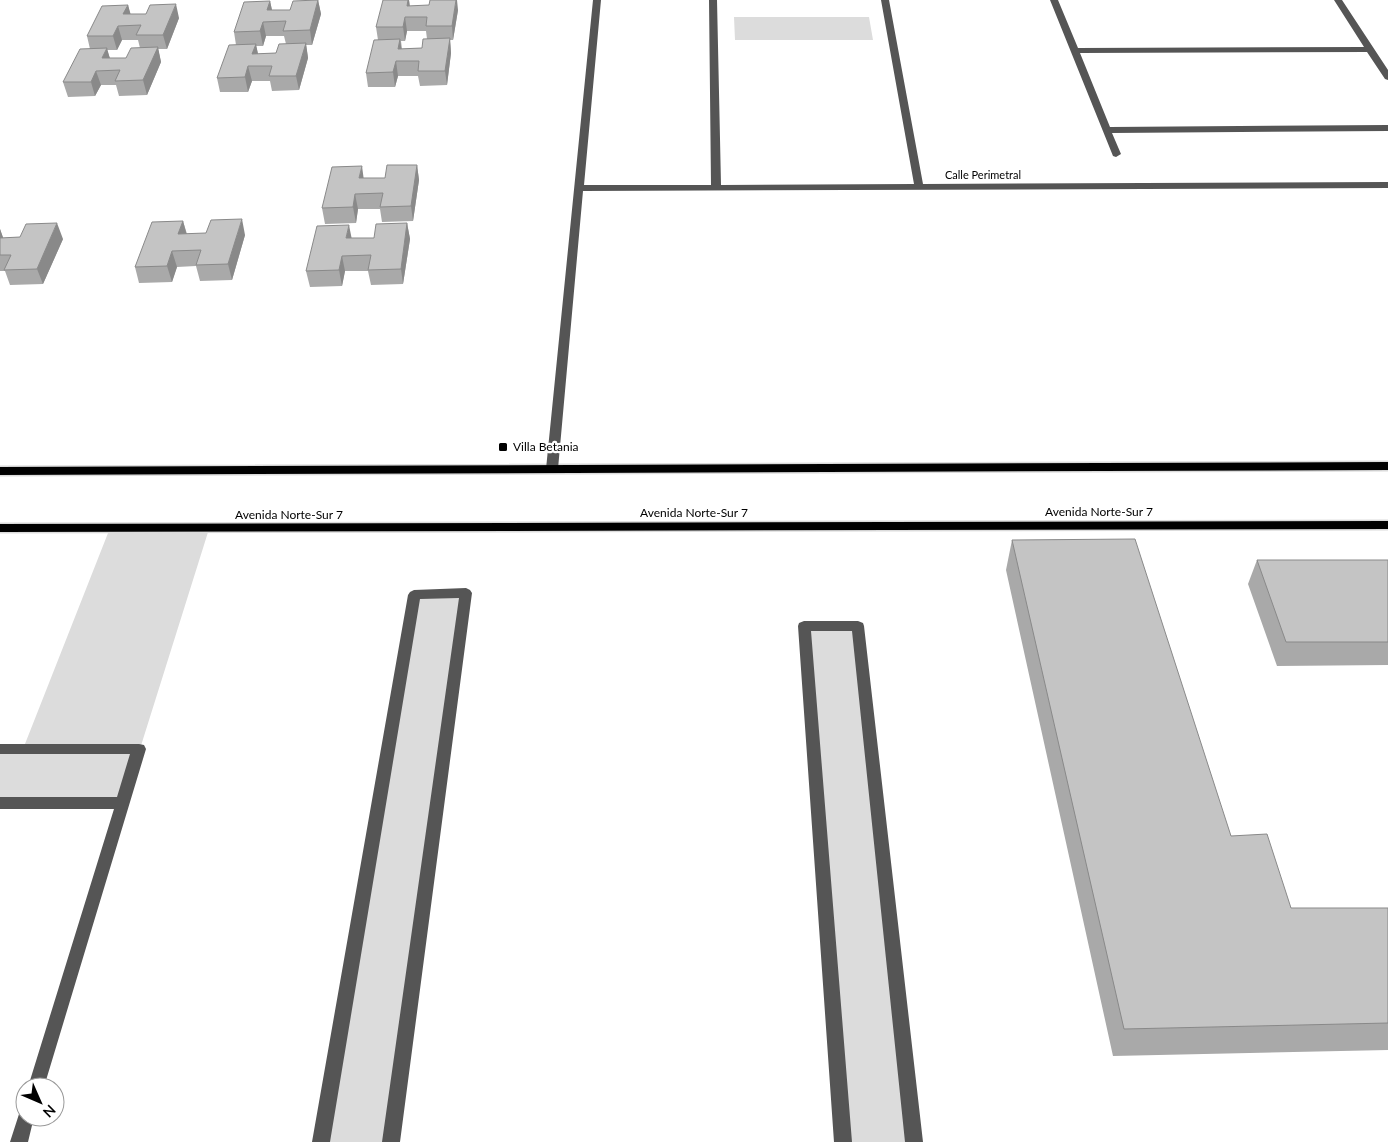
<svg xmlns="http://www.w3.org/2000/svg" width="1388" height="1142" font-family="Lato,sans-serif">
  <style>
    .green { fill: #dcdcdc }
    .lines { fill: none; stroke-linecap: round; stroke-linejoin: round }
    .major-casing { stroke: #dbdbdb; stroke-width: 3 }
    .minor { fill: #555; fill-rule: evenodd }
    .major { fill: #000; fill-rule: evenodd }
    .wall { fill: #a9a9a9; fill-rule: evenodd }
    .shaded-wall { fill: #898989 }
    .building { fill: #c4c4c4; stroke: #898989 }
    .poi-dot { fill: #000; stroke: #fff; stroke-width: 2 }
    .labels { text-anchor: middle; stroke-width: 4.5; stroke-linejoin: round; paint-order: stroke }
    .far-street-label { font-size: 11px; fill: #000; stroke: #fff }
    .poi-label { font-size: 12px; fill: #000; stroke: #fff; text-anchor: start }
    .street-label { font-size: 12px; fill: #000; stroke: #fff }
  </style>
  <rect width="100%" height="100%" fill="#fff"/>
  <path class="green" d="M734 17H869L873 40H735Z
    M110 528 209 529 123 803H0V749H23Z
    M466 593 390 1142H321L414 595Z
    M804 626H858L914 1142H843Z"/>
  <g class="lines">
    <defs>
      <path id="major" d="M1388 462V470L0 475V467Z
        M1388 521V529L0 532V524Z"/>
    </defs>
    <use href="#major" class="major-casing"/>
    <path class="minor" d="M593 0H601L584 185H711L709 0H717L721 185 914 184 881 0H889L923 184 1388 182V188L583 191 558 469 552 473 546 469Z
      M1050 0H1058L1078 48 1364 47 1334 0H1342L1388 70V80L1385 79 1367 52 1080 53 1110 127 1388 125V131L1112 133 1121 154 1116 157 1113 156Z
      M466 588 470 590 472 593 400 1142H382L459 598 420 599 330 1142H312L408 595 410 592 414 590Z
      M804 621H858L863 623 864 626 923 1142H905L852 631H811L852 1142H834L798 626 799 623Z
      M0 744H139L144 745 146 749 44 1087H28L114 809H0V797H117L130 754H0Z
      M25 1109V1117H34L28 1142H10L20 1111Z"/>
    <use href="#major" class="major"/>
  </g>
  <path class="wall" d="M318 0 321 14 312 45H306L308 58 299 90 272 91 270 81H252L248 92H220L217 78 236 45 234 32 270 1 272 10H290ZM266 36H284L286 44 276 53 258 54 256 46H263Z
    M409 0 410 6 458 10 453 40H450L451 53 447 85 420 86 418 76H398L395 87H368L366 73 378 40 376 27ZM407 31H426L427 39 422 48 402 49 401 41H405Z
    M128 5 130 14 179 18 167 49H158L161 62 147 95 119 96 116 85H101L95 96 68 97 63 82 90 49 87 36ZM122 40H138L140 48 126 58H110L107 50H117Z
    M417 165 419 180 413 221 382 222 380 209H358L356 223 325 224 322 208 364 178H385Z
    M183 221 187 234 245 235 232 280 200 281 196 266 177 267 172 282 139 283 135 267Z
    M407 223 410 239 403 284 371 285 368 271H345L342 286 310 287 306 271 351 238H374Z
    M0 229 3 238 20 237 63 239 43 284 10 285 5 271H0Z
    M1012 540 1231 836 1291 908H1388V1050L1113 1056 1006 570Z
    M1257 560H1388V665L1277 666 1248 584Z"/>
  <path class="shaded-wall" d="M318 0 321 14 312 45 310 30Z
    M408 0H409L410 11 407 6Z
    M456 0H457L458 10 453 40 452 26Z
    M270 1 273 15 267 10Z
    M176 4 179 18 167 49 163 35Z
    M128 5 132 19 123 14Z
    M405 17 407 31 405 41 403 27Z
    M263 22 266 36 263 46 260 31Z
    M118 26 122 40 117 50 113 36Z
    M450 38 451 53 447 85 445 71Z
    M400 39 402 54 398 49Z
    M306 43 308 58 299 90 296 76Z
    M256 44 259 59 252 54Z
    M158 47 161 62 147 95 143 80Z
    M107 48 111 63 102 58Z
    M396 61 398 76 395 87 393 72Z
    M248 66 252 81 248 92 245 77Z
    M96 71 101 85 95 96 91 82Z
    M417 165 419 180 413 221 411 206Z
    M362 166 364 181 359 178Z
    M355 194 358 209 356 223 353 207Z
    M242 219 245 235 232 280 228 264Z
    M183 221 187 236 178 234Z
    M57 223 63 239 43 284 37 269Z
    M407 223 410 239 403 284 401 269Z
    M349 225 352 240 346 238Z
    M0 229 4 240 0 248Z
    M172 251 177 267 172 282 167 266Z
    M342 256 345 271 342 286 339 270Z"/>
  <path class="building" d="M318 0 310 30 283 31 286 21 263 22 260 31 234 32 244 2 270 1 267 10H290L293 1Z
    M383 0H408L407 6 429 5 430 0H456L452 26H426L427 17H405L403 27H376Z
    M176 4 163 35H136L141 25 118 26 113 36H87L102 6 128 5 123 14H146L150 5Z
    M450 38 445 71H418L419 61H396L393 72 366 73 374 40 400 39 398 49 422 48 423 39Z
    M306 43 296 76H269L272 66H248L245 77 217 78 229 45 256 44 252 54 276 53 279 44Z
    M158 47 143 80 115 81 120 70 96 71 91 82H63L80 49 107 48 102 58H126L131 48Z
    M387 165H417L411 206 380 207 383 193 355 194 353 207 322 208 332 167 362 166 359 178H385Z
    M242 219 228 264 196 265 201 250 172 251 167 266 135 267 152 222 183 221 178 234 206 233 211 220Z
    M57 223 37 269 4 270 11 255H0V238L20 237 26 224Z
    M407 223 401 269 368 270 371 255 342 256 339 270 306 271 317 226 349 225 346 238H374L376 224Z
    M1135 539 1231 836 1267 834 1291 908H1388V1023L1124 1029 1012 540Z
    M1257 560H1388V642H1286Z"/>
  <rect class="poi-dot" x="498" y="442" width="10" height="10" rx="2.5"/>
  <g class="labels">
    <g class="far-street-label">
      <text x="983" y="179">Calle Perimetral</text>
    </g>
    <g class="poi-label">
      <text x="513" y="451">Villa Betania</text>
    </g>
    <g class="street-label">
      <text x="1099" y="516">Avenida Norte-Sur 7</text>
      <text x="694" y="517">Avenida Norte-Sur 7</text>
      <text x="289" y="519">Avenida Norte-Sur 7</text>
    </g>
  </g>
  <g transform="translate(40 1102) rotate(135)"><circle r="24" fill="#ffffff" stroke="#999999"/>
  <path d="M0-4L9 19L0 12L-9 19Z" fill="#000000"/>
  <text y="-8" font-size="14" font-weight="bold" text-anchor="middle" fill="#000000">N</text>
  </g>
</svg>
